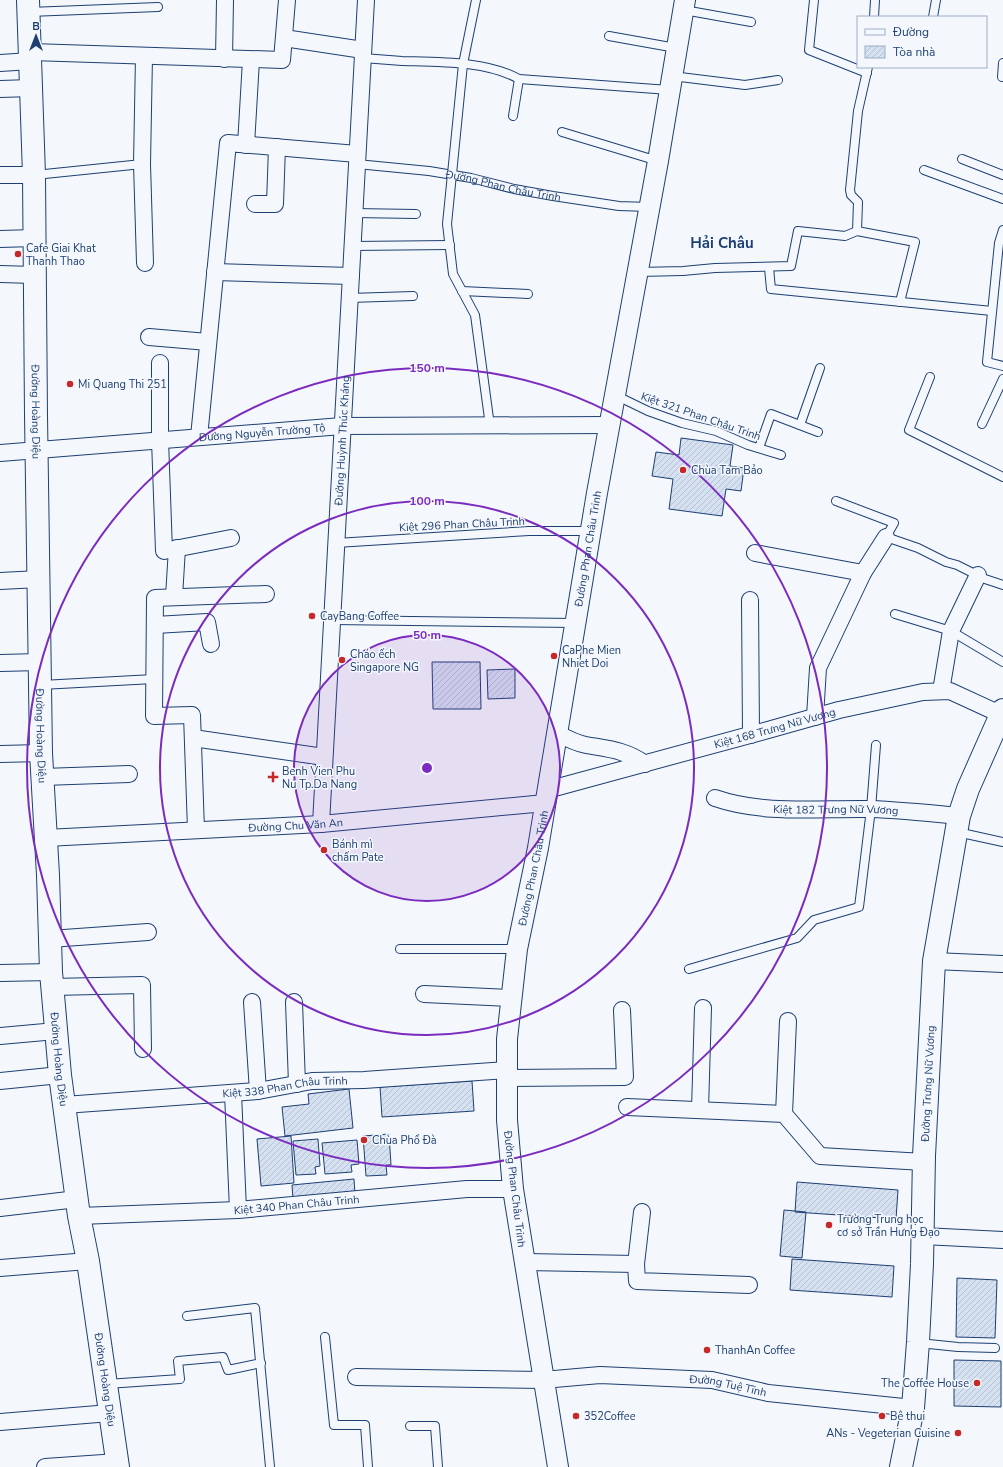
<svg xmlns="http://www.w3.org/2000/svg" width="1003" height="1467" font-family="'Nunito Sans',sans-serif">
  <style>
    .building { fill: url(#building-hatch); stroke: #1d3f73 }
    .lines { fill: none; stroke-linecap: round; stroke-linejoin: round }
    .service-casing { stroke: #1d3f73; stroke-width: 10 }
    .minor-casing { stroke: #1d3f73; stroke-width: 18 }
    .tertiary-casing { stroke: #1d3f73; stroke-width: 22 }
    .secondary-casing { stroke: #1d3f73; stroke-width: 24 }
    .service { stroke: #f4f7fb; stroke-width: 8 }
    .minor { stroke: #f4f7fb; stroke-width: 16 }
    .tertiary { stroke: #f4f7fb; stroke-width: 20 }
    .secondary { stroke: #f4f7fb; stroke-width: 22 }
    .ring { fill: none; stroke: #7b2cbf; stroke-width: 2 }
    .poi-dot { fill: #c62828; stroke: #f4f7fb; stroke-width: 1.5 }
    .labels { text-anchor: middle; stroke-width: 3; stroke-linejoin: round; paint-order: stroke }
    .street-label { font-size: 11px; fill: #1d3f73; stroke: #f4f7fb }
    .poi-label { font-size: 11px; fill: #1d3f73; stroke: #f4f7fb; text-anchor: start }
    .district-label { font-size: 15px; font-weight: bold; fill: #1d3f73; stroke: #f4f7fb }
    .centre { fill: #7b2cbf; stroke: #f4f7fb; stroke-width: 2 }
    .ring-label { font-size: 12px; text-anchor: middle; font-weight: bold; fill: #7b2cbf; stroke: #f4f7fb; stroke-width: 3; stroke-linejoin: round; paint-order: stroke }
  </style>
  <defs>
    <pattern id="building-hatch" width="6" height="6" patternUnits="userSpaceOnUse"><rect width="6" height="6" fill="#d5e0f0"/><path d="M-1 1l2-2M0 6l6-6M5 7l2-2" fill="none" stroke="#b6c1d1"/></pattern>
  </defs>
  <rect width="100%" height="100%" fill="#f4f7fb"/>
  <path class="building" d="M681 438 733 445 730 466 744 468 741 491 726 489 722 516 669 509 673 479 652 476 656 452 679 455Z
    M432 662H480L481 709H433Z
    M515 669V698L488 699 487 670Z
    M472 1081 474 1111 382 1117 380 1087Z
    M349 1089 353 1128 285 1136 282 1107 309 1104 308 1094Z
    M389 1134 391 1165H386L387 1175 366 1176 363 1136Z
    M291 1136 294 1183 261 1186 257 1139Z
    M318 1139 320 1166 315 1167 316 1174 296 1175 293 1141Z
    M357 1140 359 1164 351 1165 352 1172 325 1174 322 1143Z
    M354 1179 355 1194 293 1199 292 1185Z
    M797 1182 898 1190 896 1219 795 1212Z
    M784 1210 806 1212 802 1258 780 1256Z
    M792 1259 894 1266 892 1297 790 1290Z
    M957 1278 997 1280 995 1338 956 1337Z
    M954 1360 1001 1361V1407L954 1406Z"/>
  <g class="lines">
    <defs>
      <g id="service">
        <path d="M476 0 463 64 447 224 453 274 475 315 490 426"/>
        <path d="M814 0 809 50 867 73"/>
        <path d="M684 10 751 22"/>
        <path d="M29 12 158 7"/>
        <path d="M874 17 875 0"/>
        <path d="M933 17 936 0"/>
        <path d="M609 36 676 48"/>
        <path d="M363 58C376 59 389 60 402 61 439 62 487 61 519 79L669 90"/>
        <path d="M1003 63 1002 77H1003"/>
        <path d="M672 76 745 85 778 80"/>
        <path d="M513 116 519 79"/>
        <path d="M562 132 658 161"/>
        <path d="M962 159 1003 175"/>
        <path id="s1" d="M357 164 429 171 471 178 514 189 553 196 619 206 649 207"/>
        <path d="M924 170 1003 199"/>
        <path d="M35 175 142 164"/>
        <path d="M354 213 416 214"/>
        <path d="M1003 230 999 243 987 362 1003 366"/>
        <path d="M857 231 858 202 851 195 850 190 858 111 868 67"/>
        <path d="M352 246 450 245"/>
        <path d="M769 268 771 289 992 311"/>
        <path d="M638 272 683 271 715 268 791 266 798 231 845 236 857 231 915 242 900 302"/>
        <path d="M462 291 528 294"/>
        <path d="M349 298 413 296"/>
        <path d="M930 377 909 430 1003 477"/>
        <path d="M615 395 648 411 682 423 716 431 748 445 781 455"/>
        <path d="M982 424 1003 379"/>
        <path d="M800 425 820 368"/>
        <path d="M759 448 771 414 818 432"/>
        <path d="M836 501 894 523 886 537 918 548 946 562 957 565 985 579 1003 585"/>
        <path d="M336 543 529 531H590"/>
        <path d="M895 614 951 631 1003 662"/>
        <path d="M332 620 575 623"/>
        <path d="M41 685 154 679"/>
        <path d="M957 832 1003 842"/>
        <path d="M400 949H517"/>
        <path d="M689 969 797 938 814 920 859 907 871 809 876 745"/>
        <path d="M187 1316 255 1308 270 1467"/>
        <path d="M325 1337 334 1425H365L368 1467"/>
        <path d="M919 1343 958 1347 995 1348"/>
        <path d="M107 1384 180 1379 178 1361 223 1357 228 1370 261 1363"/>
        <path d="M410 1426H435L438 1467"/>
      </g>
      <g id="minor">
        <path d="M284 38 363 50"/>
        <path d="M31 52 282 60 287 0"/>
        <path d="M144 56 142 164 145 263"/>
        <path d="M224 59 225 0"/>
        <path d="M0 63 31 61"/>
        <path d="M0 89 32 88"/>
        <path d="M246 145 251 60"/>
        <path d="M0 175H34"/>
        <path d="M255 204H275L277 147"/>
        <path d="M0 239 34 238"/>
        <path d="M215 272 351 276"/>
        <path d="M0 274 34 275"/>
        <path d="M149 337 208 342"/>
        <path d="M160 363V440L164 551 231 538"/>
        <path d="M199 437 228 143 357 154"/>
        <path id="s2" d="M0 453 342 426 609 425"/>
        <path d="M755 553 863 573"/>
        <path d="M0 581 39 579"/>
        <path d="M174 597 177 548"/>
        <path d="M750 600 751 735"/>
        <path d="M155 625 207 622 211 644"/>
        <path d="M0 663 40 662"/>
        <path d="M941 691 951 631 978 575"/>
        <path d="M815 717 818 668 863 573 886 537"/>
        <path d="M557 733C566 738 575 743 586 745 608 749 626 750 645 764"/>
        <path d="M193 738 324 757"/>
        <path d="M0 754 41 753"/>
        <path d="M43 777 129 774"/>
        <path id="s3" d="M547 790 768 730 839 710 923 692 950 691 1000 714"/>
        <path id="s4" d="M715 798C764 815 819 808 870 809 900 810 929 813 959 816"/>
        <path id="s5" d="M321 824 366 0"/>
        <path d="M196 830 192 715 154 716 155 598 266 594"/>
        <path id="s6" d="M46 838 321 824 545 803"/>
        <path d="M50 939 148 932"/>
        <path d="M934 961 1003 964"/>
        <path d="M0 973 51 972"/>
        <path d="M52 987 142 985 143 1049"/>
        <path d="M424 994 511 998"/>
        <path d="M252 1002 258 1091"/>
        <path d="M294 1002 297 1084"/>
        <path d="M0 1036 56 1031"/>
        <path d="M507 1078 625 1077 622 1010"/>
        <path d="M0 1081 60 1075"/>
        <path d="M233 1093 238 1210"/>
        <path id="s7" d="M64 1105 258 1091 312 1081 364 1080 507 1070"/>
        <path d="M627 1107 784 1114 820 1156 924 1162"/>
        <path d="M700 1110 703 1008"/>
        <path d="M784 1114 788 1021"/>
        <path d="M0 1208 77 1199"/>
        <path d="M642 1212 636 1264 637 1281 749 1285"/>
        <path id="s8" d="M79 1216 238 1210 467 1189H513"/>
        <path d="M923 1236 1003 1240"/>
        <path d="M525 1262 636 1264"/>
        <path d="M0 1268 88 1261"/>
        <path id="s9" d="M356 1377 543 1380 600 1375 712 1380 768 1393 913 1408"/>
        <path d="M0 1422 110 1413"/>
        <path d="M45 1467 118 1462"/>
      </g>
      <g id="tertiary">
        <path id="s10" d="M558 1467 513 1189 507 1120V1039L517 949 538 848 597 493 658 161 685 0"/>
      </g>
      <g id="secondary">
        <path id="s11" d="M28 0 34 175 36 415 41 753 48 875 51 972 60 1075 79 1216 88 1261 118 1467"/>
        <path id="s12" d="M901 1467 913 1408 918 1342 922 1264 924 1156 934 961 959 816 968 789 1003 710"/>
      </g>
    </defs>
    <use href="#service" class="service-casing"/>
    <use href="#minor" class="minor-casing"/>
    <use href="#tertiary" class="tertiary-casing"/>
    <use href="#secondary" class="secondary-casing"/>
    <use href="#service" class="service"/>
    <use href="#minor" class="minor"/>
    <use href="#tertiary" class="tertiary"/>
    <use href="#secondary" class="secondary"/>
  </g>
  <circle cx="427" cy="768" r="133" fill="#7b2cbf" fill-opacity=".12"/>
  <g class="ring">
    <circle cx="427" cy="768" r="133"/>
    <circle cx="427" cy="768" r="267"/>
    <circle cx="427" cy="768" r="400"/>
  </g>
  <g class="poi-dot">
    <circle cx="18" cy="254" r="4"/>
    <circle cx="70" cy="384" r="4"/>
    <circle cx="683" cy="470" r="4"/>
    <circle cx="312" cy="616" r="4"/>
    <circle cx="554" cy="656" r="4"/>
    <circle cx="342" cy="660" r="4"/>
    <path d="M271 771h4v4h4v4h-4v4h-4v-4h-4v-4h4z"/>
    <circle cx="324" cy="850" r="4"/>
    <circle cx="364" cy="1140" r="4"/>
    <circle cx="829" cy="1225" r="4"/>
    <circle cx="707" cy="1350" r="4"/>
    <circle cx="977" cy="1383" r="4"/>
    <circle cx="576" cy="1416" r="4"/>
    <circle cx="882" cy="1416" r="4"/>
    <circle cx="958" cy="1433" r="4"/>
  </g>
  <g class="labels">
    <g class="street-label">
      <text dy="4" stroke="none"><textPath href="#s1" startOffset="148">Đường Phan Châu Trinh</textPath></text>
      <text dy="4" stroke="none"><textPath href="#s11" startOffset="412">Đường Hoàng Diệu</textPath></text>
      <text transform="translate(701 416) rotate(19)" y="4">Kiệt 321 Phan Châu Trinh</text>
      <text dy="4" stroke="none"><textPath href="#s2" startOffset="263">Đường Nguyễn Trường Tộ</textPath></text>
      <text dy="4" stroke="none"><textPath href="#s5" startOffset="384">Đường Huỳnh Thúc Kháng</textPath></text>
      <text transform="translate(462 524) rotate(-3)" y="4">Kiệt 296 Phan Châu Trinh</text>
      <text dy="4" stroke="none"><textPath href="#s10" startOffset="929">Đường Phan Châu Trinh</textPath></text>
      <text dy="4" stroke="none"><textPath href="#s3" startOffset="236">Kiệt 168 Trưng Nữ Vương</textPath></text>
      <text dy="4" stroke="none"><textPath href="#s11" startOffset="736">Đường Hoàng Diệu</textPath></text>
      <text dy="4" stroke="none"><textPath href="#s4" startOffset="122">Kiệt 182 Trưng Nữ Vương</textPath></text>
      <text dy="4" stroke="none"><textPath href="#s6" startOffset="250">Đường Chu Văn An</textPath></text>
      <text dy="4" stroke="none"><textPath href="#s10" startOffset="605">Đường Phan Châu Trinh</textPath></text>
      <text dy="4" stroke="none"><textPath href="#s11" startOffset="1060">Đường Hoàng Diệu</textPath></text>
      <text dy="4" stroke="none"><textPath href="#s12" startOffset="385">Đường Trưng Nữ Vương</textPath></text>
      <text dy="4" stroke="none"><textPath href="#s7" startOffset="222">Kiệt 338 Phan Châu Trinh</textPath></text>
      <text transform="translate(515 1189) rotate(83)" y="4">Đường Phan Châu Trinh</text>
      <text dy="4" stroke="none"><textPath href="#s8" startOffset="218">Kiệt 340 Phan Châu Trinh</textPath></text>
      <text dy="4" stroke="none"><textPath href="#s11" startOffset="1384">Đường Hoàng Diệu</textPath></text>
      <text dy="4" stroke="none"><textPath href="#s9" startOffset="373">Đường Tuệ Tĩnh</textPath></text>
    </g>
    <g class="poi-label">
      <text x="26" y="252">Cafe Giai Khat<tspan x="26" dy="13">Thanh Thao</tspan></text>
      <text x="78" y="388">Mi Quang Thi 251</text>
      <text x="691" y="474">Chùa Tam Bảo</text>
      <text x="320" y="620">CayBang Coffee</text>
      <text x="562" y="654">CaPhe Mien<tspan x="562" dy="13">Nhiet Doi</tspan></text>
      <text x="350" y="658">Cháo ếch<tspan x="350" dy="13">Singapore NG</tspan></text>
      <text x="282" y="775">Benh Vien Phu<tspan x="282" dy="13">Nu Tp.Da Nang</tspan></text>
      <text x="332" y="848">Bánh mì<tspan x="332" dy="13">chấm Pate</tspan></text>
      <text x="372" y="1144">Chùa Phổ Đà</text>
      <text x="837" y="1223">Trường Trung học<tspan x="837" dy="13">cơ sở Trần Hưng Đạo</tspan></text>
      <text x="715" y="1354">ThanhAn Coffee</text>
      <text x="969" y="1387" text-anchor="end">The Coffee House</text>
      <text x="584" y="1420">352Coffee</text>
      <text x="890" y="1420">Bê thui</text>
      <text x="950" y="1437" text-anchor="end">ANs - Vegeterian Cuisine</text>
    </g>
    <g class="district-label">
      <text x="722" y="248">Hải Châu</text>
    </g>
  </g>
  <circle cx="427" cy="768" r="6" class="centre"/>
  <g class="ring-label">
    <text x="427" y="372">150 m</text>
    <text x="427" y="505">100 m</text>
    <text x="427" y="639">50 m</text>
  </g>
  <rect x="857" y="16" width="130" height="52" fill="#f4f7fb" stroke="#9eadc5"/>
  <rect x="865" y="29" width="20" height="6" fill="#f4f7fb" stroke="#9eadc5"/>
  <text x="893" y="36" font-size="12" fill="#1d3f73">Đường</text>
  <rect x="865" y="46" width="20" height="12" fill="url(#building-hatch)" stroke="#9eadc5"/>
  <text x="893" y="56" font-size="12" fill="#1d3f73">Tòa nhà</text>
  <g transform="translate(36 36)" stroke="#f4f7fb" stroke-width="3" paint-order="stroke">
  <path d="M0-3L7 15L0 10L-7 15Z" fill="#1d3f73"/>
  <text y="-6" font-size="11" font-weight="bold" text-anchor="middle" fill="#1d3f73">B</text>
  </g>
</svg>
